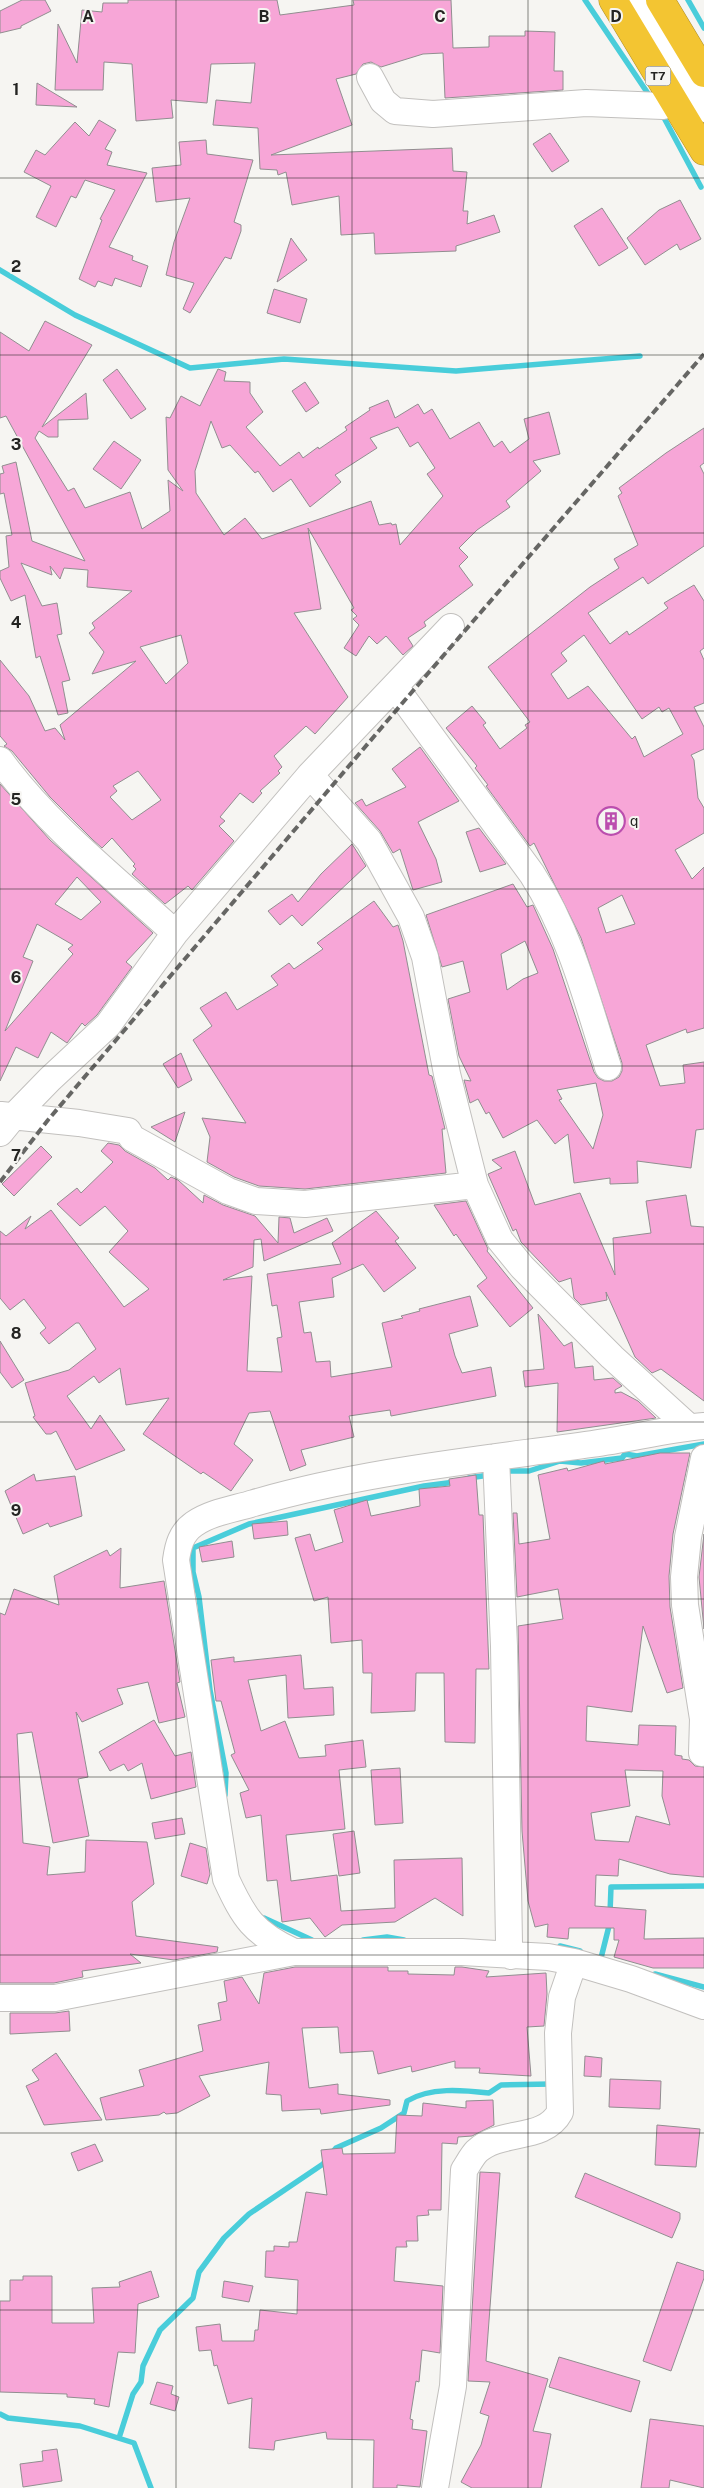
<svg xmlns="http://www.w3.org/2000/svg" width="704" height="2488" font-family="'Public Sans',sans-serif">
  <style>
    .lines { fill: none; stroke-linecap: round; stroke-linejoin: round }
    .stream { stroke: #49cdda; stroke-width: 5.5 }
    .building { fill: #f7a6d7; stroke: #918e90; fill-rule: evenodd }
    .minor-casing { stroke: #c2c0be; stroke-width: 28 }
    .highway-casing { stroke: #ab8d2c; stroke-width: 29 }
    .minor { stroke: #fff; stroke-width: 26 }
    .highway { stroke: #f3c532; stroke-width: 28 }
    .rail { stroke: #666664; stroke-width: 4; stroke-dasharray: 8 4; stroke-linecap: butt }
    .grid { fill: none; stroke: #242422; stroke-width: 1; stroke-opacity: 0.55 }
    .labels { text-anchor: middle; stroke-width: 4; stroke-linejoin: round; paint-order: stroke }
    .shield { fill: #f6f5f2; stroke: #636360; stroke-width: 1 }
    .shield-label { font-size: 12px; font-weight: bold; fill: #242422 }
    .poi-label { font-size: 14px; fill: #242422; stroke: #f6f5f2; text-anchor: start }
    .grid-label { font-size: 16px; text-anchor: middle; font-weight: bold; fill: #242422; stroke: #f6f5f2; stroke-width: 4; stroke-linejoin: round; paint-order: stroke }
  </style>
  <rect width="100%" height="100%" fill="#f6f5f2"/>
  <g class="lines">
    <path class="stream" d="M585 0 651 98
      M688 0 704 28
      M662 114 701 187
      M0 270 75 315 190 368 284 359 456 371 640 356
      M503 1471H529L560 1461 581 1463 622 1458 625 1454 637 1456 704 1444
      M469 1478 489 1475
      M225 1795 226 1773 210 1690 199 1597 193 1572V1548L249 1524 424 1486 455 1482
      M610 1913 611 1887 704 1886
      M264 1918 312 1940
      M363 1940 387 1937 404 1940
      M560 1946 580 1951
      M601 1958 610 1922
      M655 1974 704 1987
      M0 2414 8 2418 80 2426 134 2443 151 2488
      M119 2438 133 2394 141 2382 143 2366 160 2330 193 2298 199 2272 224 2238 249 2214 323 2164 336 2148 381 2128 404 2113 407 2101C430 2087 462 2090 489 2093L501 2085 552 2084"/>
  </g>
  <path class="building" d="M22 0H45L51 11 21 26V28L0 33V11Z
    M128 0H277L280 15 354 5 353 0H451L453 48 489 47V36H525V31L555 32 554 71H563V90L445 98 443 53 423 54 381 67 371 62 363 64 356 74 336 79 352 125 271 155 452 148 453 171 467 172 463 211H468L467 224 494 215 500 232 456 246V251L375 254 374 233 341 235 339 196 292 205 286 172 278 175 277 170 260 169 258 128 213 125 216 100 251 103 255 63 211 64 207 103 171 100 173 118 136 121 132 64 104 62 103 90H55L58 24 77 63 82 10 102 12 103 3H128Z
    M37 83 77 107 36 105Z
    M99 120 116 130 105 149 112 152 107 165 147 173 109 247 133 256 132 260 148 266 141 287 115 278 112 286 98 281 95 287 79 279 102 220 100 219 115 190 85 180 76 198 71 196 56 227 36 217 51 186 24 172 36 150 45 155 75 122 89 136Z
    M550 133 569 161 552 172 533 144Z
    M206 140 207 154 253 160 234 222 241 225V231L231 259 225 257 190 313 183 309 194 283 166 275 174 242 190 198 156 202 152 168 181 165 179 142Z
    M680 200 701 239 680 250 677 244 645 265 627 238 659 210Z
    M602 208 628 248 599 266 574 226Z
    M291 238 307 260 277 282Z
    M274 289 307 299 300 323 267 313Z
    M45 321 92 345 42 427 86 393 88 419 58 420V437H48L39 431 35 438 68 491 74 488 85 508 130 492 142 529 170 511 168 480 183 491 168 470 166 417 170 418 181 396 200 406 218 369 226 372 224 381 250 382V393L263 412 246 427 280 466 299 452 303 458 318 447 319 449 347 430 345 427 370 410 369 408 388 400 395 418 418 404 424 414 432 409 450 439 479 422 494 447 502 441 510 453 529 439 524 419 549 412 560 454 533 461 541 471 506 501 510 507 477 530 459 548 468 557 459 566 473 585 424 622 426 626 408 638 413 646 403 655 386 636 377 644 369 636 356 656 344 648 359 625 353 619 357 616 351 610 354 608 308 528 321 609 294 613 348 697 315 734 306 726 274 756 282 767 278 771 280 773 260 791 262 793 253 803 240 793 220 817 225 821 219 826 234 841 192 890 188 886 165 904 132 874 136 869 133 866 135 864 112 838 102 848 93 840 50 797 12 751 4 746 7 744 0 736V660L29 696 45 731 55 728 65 740 60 725 136 661 92 674 104 652 89 633 95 628 92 623 132 591 87 587 88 570 64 568 60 579 50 566 52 575 21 563 42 606 57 603 62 634 57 635 70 680 62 682 68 713 58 715 40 656 36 658 25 595 11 601 0 578V571L9 567 6 536 12 535 4 493 0 494V474L4 473 2 466 16 462 32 541 85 561 6 416 0 418V332L29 351ZM211 421 222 448 230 445 255 473 258 471 273 492 291 479 310 507 341 482 335 475 377 448 370 438 398 427 410 447 418 442 435 468 427 474 443 496 400 545 396 524 392 525 391 523 379 525 371 501 262 539 245 518 224 535 196 493 195 471ZM181 635 188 663 166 684 140 647ZM138 771 161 800 132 820 110 797 117 791 113 786Z
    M117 369 146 409 131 419 103 380Z
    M305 382 319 403 306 412 292 391Z
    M704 428V463L700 466 704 474V546L648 584 643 577 588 613 610 644 627 631 629 635 668 608 664 603 694 585 704 601V648L700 651 704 660V703L694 707 704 727V749L691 755 694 760 698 798 704 808V833L675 850 692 879 704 867V1028L687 1033 686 1029 646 1045 660 1086 685 1083 683 1065 704 1062V1129L696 1130 691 1168 637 1161 638 1183 610 1184V1178L574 1183 568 1134 555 1144 537 1120 503 1138 489 1112 486 1114 478 1099 470 1103 464 1080 471 1081 459 1056 448 999 470 992 463 961 442 967 426 915 513 884 527 907 533 905 553 949 594 1072 598 1078 604 1081H612L619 1077 622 1071V1063L581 938 534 843 530 846 486 786 488 785 475 768 477 766 446 728 472 706 486 723 483 725 500 749 527 728 525 725 530 722 488 667 590 587 619 568 614 559 638 545 618 496 622 493 619 488 666 453ZM584 635 642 719 659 707 662 712 669 708 683 734 644 757 635 736 632 739 588 686 568 699 551 674 567 661 561 653ZM622 895 635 924 606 933 598 908ZM525 941 538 973 523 979 507 990 501 954ZM596 1083 603 1115 593 1149 559 1100 562 1099 557 1090Z
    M114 441 141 460 121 489 93 469Z
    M420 747 459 801 418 822 436 859 442 882 413 890 400 849 393 853 380 831 355 803 362 799 366 806 406 787 392 769Z
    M0 784 50 840 153 933 126 962 132 967 97 1015 85 1026 82 1023 67 1043 51 1032 38 1058 16 1047 0 1081ZM77 877 101 902 81 920 55 904ZM37 924 73 945 68 949 73 954 5 1031 33 961 23 957Z
    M479 828 506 864 480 872 466 832Z
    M352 844 366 866 302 926 292 915 280 925 268 911 292 894 298 902 321 874Z
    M374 901 393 927 398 925 403 941 429 1075 432 1076 445 1129H442L446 1173 305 1189 259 1186 234 1177 207 1162 210 1137 202 1118 246 1123 193 1040 212 1026 200 1008 226 992 237 1010 278 985 271 976 289 963 294 969 323 949 317 943Z
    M181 1053 192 1080 178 1088 163 1064Z
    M185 1112 175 1142 151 1127Z
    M108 1143 119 1145 125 1151 155 1168 168 1180 171 1177 178 1180 203 1203 204 1195 223 1205 255 1216 278 1243 279 1217 290 1218 294 1233 327 1218 333 1231 264 1261 261 1239 254 1240 253 1267 223 1280 252 1276 247 1371 282 1372 277 1338 282 1337 277 1305 272 1306 267 1274 341 1264 332 1243 376 1211 399 1238 395 1241 416 1268 384 1292 363 1264 332 1278 334 1297 299 1302 304 1333 311 1332 316 1362 330 1361 331 1377 392 1367 382 1323 403 1318 401 1316 420 1311 419 1309 470 1296 478 1326 449 1334 455 1356 462 1373 491 1367 496 1396 391 1416 390 1410 349 1416 354 1437 301 1450 306 1465 290 1471 270 1411 249 1413 234 1444 253 1460 231 1491 203 1472 201 1474 143 1434 169 1398 126 1405 120 1368 99 1383 94 1376 67 1396 91 1429 100 1415 125 1450 76 1470 56 1431 51 1434H46L33 1417 35 1416 25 1383 69 1370 96 1349 79 1323H76L49 1344 40 1333 46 1328 24 1299 10 1310 0 1298V1231L6 1236 31 1216 25 1229 51 1210 124 1307 149 1289 109 1252 128 1231 105 1206 80 1226 57 1204 77 1188 81 1193 113 1162 101 1151Z
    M41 1146 52 1157 14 1196 2 1184Z
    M515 1151 535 1205 580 1193 615 1275 613 1238 651 1233 646 1201 686 1195 691 1226 704 1227V1401L661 1369 652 1373 635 1357 606 1292 607 1300 581 1305 574 1298 571 1278 559 1282 521 1242 516 1229 513 1231 488 1174 502 1168 492 1160Z
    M466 1201 488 1249 487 1251 533 1308 510 1327 477 1286 487 1278 456 1234 454 1236 434 1205Z
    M538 1314 564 1346 572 1342 575 1368 593 1366 594 1380 613 1378 622 1386 615 1390V1393L621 1392 638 1401 656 1418 557 1432 558 1383 525 1387 523 1371 544 1369Z
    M0 1341 24 1380 12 1388 0 1372Z
    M660 1453H690L673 1534 669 1576 670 1607 683 1688 667 1693 643 1626 632 1712 587 1706 586 1741 638 1745 639 1725 676 1726 675 1755 682 1756V1759L689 1760 695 1766 704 1767V1877L670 1874 619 1859 618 1876 596 1875 595 1906 646 1910 644 1939 704 1938V1968H653L614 1957 619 1940H614V1928H569L568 1939 547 1937 548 1924 535 1927 528 1901 522 1831 518 1626 563 1619 558 1589 517 1597 513 1513H517L519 1544 550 1539 538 1475 567 1468 568 1471 604 1461 605 1464ZM625 1770 663 1771 662 1796 670 1825 636 1816 629 1842 595 1840 591 1813 630 1806Z
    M34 1474 36 1481 75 1476 82 1516 50 1527 48 1523 23 1534 5 1491Z
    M476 1475 479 1515H483L489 1669H476L475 1743 445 1742 444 1673H416L415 1711 371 1713 372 1673H363L362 1640 331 1643 328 1597 314 1601 295 1538 310 1534 315 1551 343 1542 334 1510 367 1500 371 1516 420 1506 419 1489 450 1486 449 1479Z
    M287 1521 288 1535 254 1539 252 1524Z
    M704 1534V1629L699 1577Z
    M232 1541 234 1557 202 1562 199 1547Z
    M121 1548 120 1588 164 1581 180 1682 177 1683 185 1717 159 1723 148 1682 117 1689 123 1704 82 1722 76 1712 88 1777 78 1779 89 1836 53 1843 32 1732 17 1734 23 1843 50 1847 47 1875 85 1872 86 1840 147 1842 154 1884 132 1902 136 1936 218 1947 217 1952 174 1960 130 1954 141 1963 82 1971 83 1977 54 1983H0V1613L5 1615 14 1589 59 1605 54 1576 107 1550 110 1556Z
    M301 1655 304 1689 333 1687 334 1715 288 1718 286 1675 248 1680 261 1731 285 1721 299 1758 326 1756 325 1745 363 1740 366 1767 339 1770 345 1829 286 1835 291 1881 337 1875 341 1911 395 1908 394 1860 462 1858 463 1916 435 1898 395 1922 342 1925 325 1937 310 1918 282 1922 277 1880 267 1881 261 1815 246 1818 240 1793 249 1790 231 1755 235 1753 221 1701H216L211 1660 234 1657V1662Z
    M154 1720 175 1756 191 1752 196 1787 151 1799 142 1763 128 1771 124 1764 110 1771 99 1752Z
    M400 1768 403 1823 375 1825 371 1770Z
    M182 1818 185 1834 155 1839 152 1823Z
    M354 1831 360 1873 339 1876 333 1834Z
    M190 1843 206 1848 210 1874 207 1884 181 1876Z
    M295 1967H388V1971H408V1974L454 1975 455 1967H462L489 1971 486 1977 546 1973 547 1994 544 2026 527 2027 531 2076 479 2073 480 2068H455V2061L412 2072 411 2066 378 2074 373 2051 340 2053 338 2027 302 2028 309 2088 338 2084V2094L390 2100V2105L321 2114 320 2109 282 2111 281 2095 266 2094 269 2062 199 2076 210 2096 177 2113 166 2114 164 2112 159 2115 106 2120 100 2098 144 2086 139 2070 203 2051 198 2025 221 2020 218 2003 227 2001 224 1981 242 1977 259 2004 264 1973Z
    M69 2011 70 2031 10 2034V2013H55Z
    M56 2053 102 2120 44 2125 26 2086 39 2080 32 2070Z
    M585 2056 602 2058 601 2077 584 2076Z
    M610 2079 661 2081 660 2109 609 2107Z
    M493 2100 494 2125 472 2136 458 2137 457 2144 442 2143 441 2210H428L429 2215 417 2216 418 2241H406L407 2247H396L394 2281 443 2286 440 2353 422 2350 419 2382 416 2381 410 2419 413 2420 412 2429 427 2431 420 2487 397 2485V2488H373L374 2440 327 2439 326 2432 275 2441 274 2450 249 2448 252 2398 228 2404 217 2365 214 2366 211 2350 199 2351 196 2327 220 2324 222 2341H254L255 2330H258L260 2310 297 2314 298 2280 265 2277 266 2251H274V2246L289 2247V2242H297L306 2192 327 2195 321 2150 342 2148 343 2154 395 2153 397 2115 422 2116 423 2103 466 2108V2101Z
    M657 2125 700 2129 696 2167 655 2165Z
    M95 2144 103 2161 78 2171 71 2153Z
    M480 2172 500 2173 486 2361 548 2379 533 2431 551 2434 541 2488H472L461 2482 481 2445 489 2416 480 2413 490 2382 468 2381Z
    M585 2173 680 2213V2219L672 2238 575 2197Z
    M677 2262 704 2271V2278L671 2371 643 2361Z
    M151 2271 159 2297 138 2304 135 2353 118 2352 109 2407 94 2404 95 2399 67 2397V2394L0 2392V2301H10V2280H23V2276H52V2323H94L92 2288 120 2287 119 2282Z
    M224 2281 253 2286 249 2302 222 2297Z
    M559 2357 640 2381 631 2412 549 2387Z
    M157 2382 173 2386 171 2394 179 2397 175 2411 150 2404Z
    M650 2419 704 2426V2488L670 2480 669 2488H641Z
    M57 2449 62 2481 23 2487 20 2464 43 2461 42 2451Z"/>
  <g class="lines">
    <defs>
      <path id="minor" d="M638 0 704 109
        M370 77 383 101 395 111 433 114 586 103 663 106 675 104
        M395 687 532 874C570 933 587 1000 608 1067
        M0 760C48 826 115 878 175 933
        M310 775 369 841 411 917 425 957 447 1074 475 1185 500 1240 522 1267 612 1357 689 1427
        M1 1115 79 1123 128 1131 132 1138 228 1191 256 1201 305 1204 475 1185
        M0 1133 13 1117 50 1079 108 1025 175 933 310 775 451 627
        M496 1457 504 1646 509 1943 511 1956
        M702 1753 703 1719 685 1605 684 1577 688 1537 704 1458
        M294 1952C253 1933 244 1918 226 1879L176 1560C178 1546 181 1533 194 1524 211 1512 235 1509 254 1503 364 1471 479 1460 592 1444 630 1439 667 1429 704 1426
        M0 1998H55L294 1952H462L548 1957 574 1962 631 1979 704 2006
        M435 2488 453 2386 464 2170C468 2164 472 2156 477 2151 501 2129 544 2142 560 2112L558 2033 562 1997 574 1962"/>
      <path id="highway" d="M613 0 704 151
        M660 0 704 73"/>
    </defs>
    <use href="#minor" class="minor-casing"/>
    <use href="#highway" class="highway-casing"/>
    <use href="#minor" class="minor"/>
    <use href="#highway" class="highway"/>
    <path class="rail" d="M0 1182 48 1120 405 700 704 354"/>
  </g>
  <path class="grid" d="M176 0V2488M352 0V2488M528 0V2488M0 178H704M0 355H704M0 533H704M0 711H704M0 889H704M0 1066H704M0 1244H704M0 1422H704M0 1599H704M0 1777H704M0 1955H704M0 2133H704M0 2310H704"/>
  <defs>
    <symbol id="building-ring" viewBox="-11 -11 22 22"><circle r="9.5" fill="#f6f5f2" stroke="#bb4eae" stroke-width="1.5"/><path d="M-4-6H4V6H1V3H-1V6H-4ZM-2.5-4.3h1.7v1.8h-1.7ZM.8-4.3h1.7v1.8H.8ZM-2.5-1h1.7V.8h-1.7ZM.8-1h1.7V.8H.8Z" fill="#bb4eae"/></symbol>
  </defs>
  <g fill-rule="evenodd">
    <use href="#building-ring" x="595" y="805" width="32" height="32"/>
  </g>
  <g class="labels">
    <rect class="shield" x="645.5" y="66.5" width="25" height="19" rx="4"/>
    <g class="shield-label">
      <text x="658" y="80">T7</text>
    </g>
    <g class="poi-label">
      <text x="630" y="826">q</text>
    </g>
  </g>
  <g class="grid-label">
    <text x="88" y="22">A</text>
    <text x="264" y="22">B</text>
    <text x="440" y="22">C</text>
    <text x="616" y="22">D</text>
    <text x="16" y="95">1</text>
    <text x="16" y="272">2</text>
    <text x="16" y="450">3</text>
    <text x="16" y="628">4</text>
    <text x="16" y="805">5</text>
    <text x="16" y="983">6</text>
    <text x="16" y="1161">7</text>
    <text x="16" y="1339">8</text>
    <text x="16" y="1516">9</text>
  </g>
</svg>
